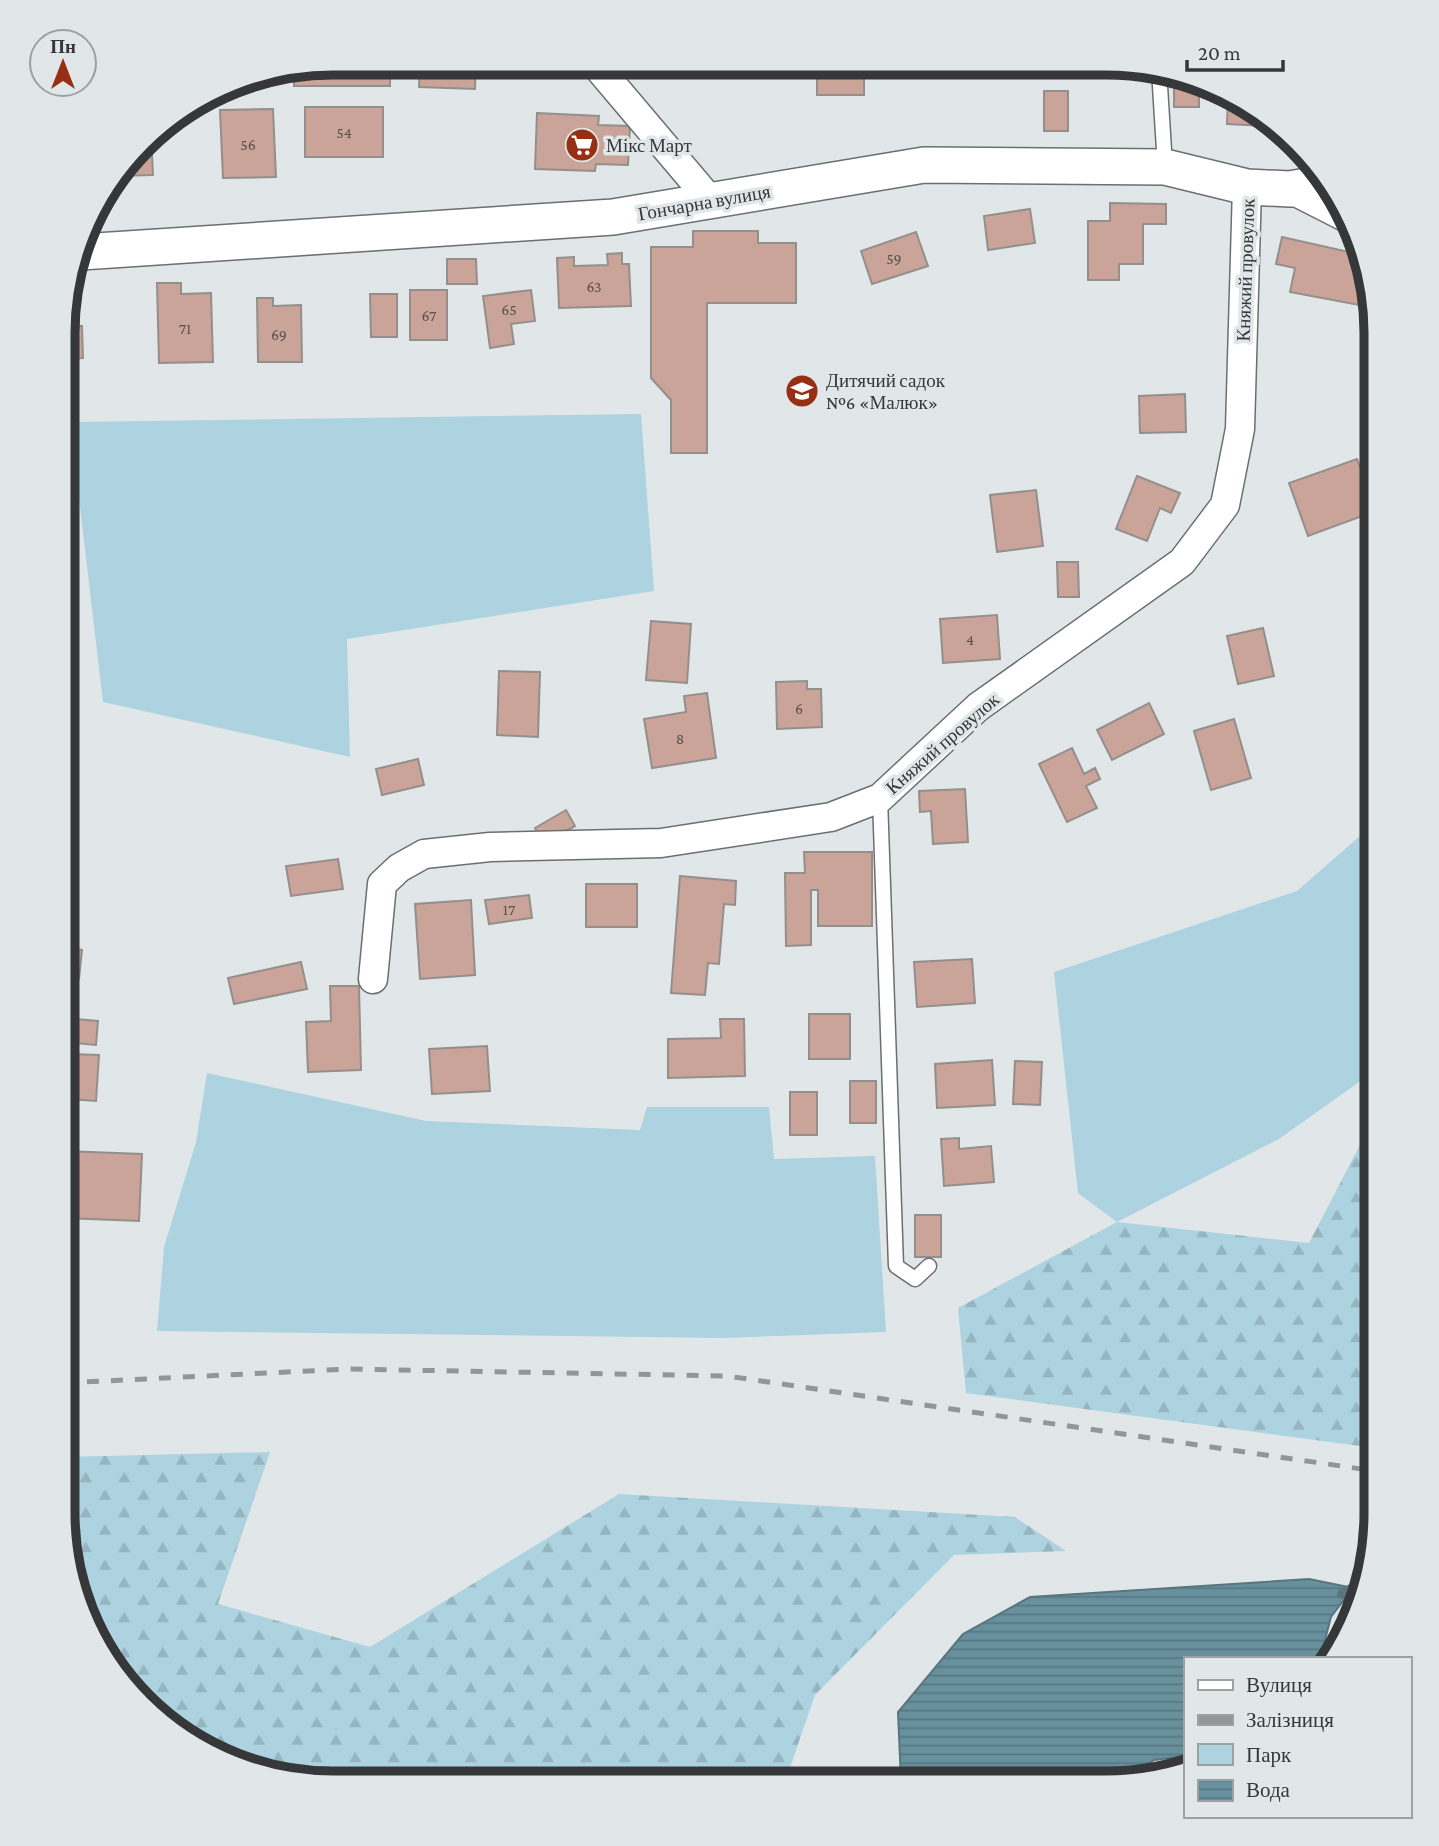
<svg xmlns="http://www.w3.org/2000/svg" width="1439" height="1846" font-family="'Crimson Pro',serif">
  <style>
    .green { fill: #acd3df }
    .forest { fill: url(#forest-firs) }
    .water { fill: url(#water-rules); stroke: #59767f; stroke-width: 2 }
    .lines { fill: none; stroke-linecap: round; stroke-linejoin: round }
    .stream { stroke: #59767f; stroke-width: 10 }
    .building { fill: #caa399; stroke: #948f8d; stroke-width: 2 }
    .service-casing { stroke: #6a6f70; stroke-width: 17 }
    .minor-casing { stroke: #6a6f70; stroke-width: 31 }
    .tertiary-casing { stroke: #6a6f70; stroke-width: 38 }
    .service { stroke: #fff; stroke-width: 14 }
    .minor { stroke: #fff; stroke-width: 28 }
    .tertiary { stroke: #fff; stroke-width: 35 }
    .rail { stroke: #929697; stroke-width: 5; stroke-dasharray: 12 12; stroke-linecap: butt }
    .labels { text-anchor: middle; stroke-width: 7; stroke-linejoin: round; paint-order: stroke }
    .number-label { font-size: 16px; fill: #5a5250 }
    .poi-label { font-size: 19px; fill: #353738; stroke: #e1e7e8; text-anchor: start }
    .street-label { font-size: 19px; fill: #353738; stroke: #e1e7e8 }
    .rim { fill: none; stroke: #353738; stroke-width: 9 }
  </style>
  <defs>
    <pattern id="forest-firs" width="22" height="20" patternUnits="userSpaceOnUse" patternTransform="scale(1.75)"><rect width="22" height="20" fill="#acd3df"/><path d="M5 1l3.5 6h-7zM16 11l3.5 6h-7z" fill="#95b6c0"/></pattern>
    <pattern id="water-rules" width="6" height="5" patternUnits="userSpaceOnUse" patternTransform="scale(1.75)"><rect width="6" height="5" fill="#68919e"/><path d="M0 2.5h6" fill="none" stroke="#567782"/></pattern>
  </defs>
  <rect width="100%" height="100%" fill="#e1e7e8"/>
  <path class="green" d="M641 414 654 591 347 639 350 757 103 702 70 422Z
    M1376 822V1070L1279 1139 1117 1222 1078 1193 1054 972 1297 891Z
    M207 1073 426 1121 640 1130 647 1107H769L774 1159 875 1156 886 1332 723 1338 157 1331 164 1247 196 1142Z"/>
  <path class="forest" d="M1376 1138 1375 1448 966 1393 958 1308 1117 1222 1309 1243 1363 1139Z
    M270 1452 218 1604 370 1647 619 1494 1015 1517 1066 1551 954 1555 815 1695 785 1782 298 1781 183 1737 130 1691 91 1633 63 1513V1457Z"/>
  <path class="water" d="M1309 1579 1353 1588 1331 1617 1320 1659H1185V1756L1154 1760 1127 1778 1106 1783 901 1782 898 1712 963 1634 1030 1597Z"/>
  <g class="lines">
    <path class="stream" d="M1342 1594 1353 1588H1364"/>
  </g>
  <path class="building" d="M333 63H390V86H294V69Z
    M420 63H476L475 89 419 87Z
    M817 64 864 65V95H817Z
    M1063 65H1113L1110 78Z
    M1174 74 1199 81V107H1174Z
    M1044 91H1068V131H1044Z
    M1228 94 1270 119 1283 135 1266 134 1267 126 1227 124Z
    M305 107H383V157H305Z
    M273 109 276 177 223 178 220 110Z
    M537 113 599 116 598 125 630 126 628 165 596 164 595 171 535 169Z
    M151 135 153 175 117 176Z
    M1110 203 1166 204V224H1143V264H1119V280H1088V221H1110Z
    M1030 209 1035 243 988 250 984 216Z
    M693 231H758V243H796V303H707V453H671V400L651 378V247H693Z
    M916 232 928 266 872 284 861 251Z
    M1282 237 1358 254 1370 307 1290 292 1295 268 1276 264Z
    M622 253V264H629L631 306 559 308 557 258 574 257V266L608 265 607 254Z
    M447 259H476L477 284H447Z
    M157 283H181V294L211 293 213 362 159 363Z
    M410 290H447V340H410Z
    M531 290 535 321 511 324 514 344 490 348 483 296Z
    M370 294H397V337H371Z
    M257 298H273V306L301 305 302 362H258Z
    M65 326H82L83 358 65 359Z
    M1376 385V422L1372 424 1361 390Z
    M1185 394 1186 432 1140 433 1139 396Z
    M1357 459 1376 511 1308 536 1289 483Z
    M1137 476 1180 493 1171 513 1160 508 1147 541 1116 529Z
    M1036 490 1043 546 997 552 990 495Z
    M1057 562H1078L1079 597H1058Z
    M997 615 1000 659 943 663 940 619Z
    M651 621 691 624 687 683 646 680Z
    M1263 628 1274 676 1238 684 1227 636Z
    M499 671 540 672 538 737 497 735Z
    M807 681V689H821L822 727 777 729 776 682Z
    M707 693 716 758 652 768 644 719 686 712 684 696Z
    M1149 703 1164 734 1112 760 1097 730Z
    M1234 719 1251 778 1211 790 1194 731Z
    M1072 748 1084 774 1095 768 1100 779 1086 786 1097 808 1067 822 1039 764Z
    M418 759 424 785 382 795 376 769Z
    M965 789 968 842 933 844 931 811 920 812 919 791Z
    M566 810 575 826 544 843 535 828Z
    M804 852H872V926H818V890H811V945L786 946 785 873H805Z
    M338 859 343 889 291 896 286 866Z
    M680 876 736 881 735 905 724 904 719 964 708 963 705 995 671 993Z
    M586 884H637V927H586Z
    M529 895 532 918 489 924 485 900Z
    M471 900 475 975 420 979 415 904Z
    M64 948 82 950 79 979 64 978Z
    M972 959 975 1003 917 1007 914 962Z
    M301 962 307 989 234 1004 228 978Z
    M330 986H359L361 1070 308 1072 306 1022 331 1021Z
    M809 1014H850V1059H809Z
    M64 1018 98 1021 96 1045 64 1042Z
    M720 1019H744L745 1076 668 1078V1039L721 1038Z
    M487 1046 490 1091 432 1094 429 1049Z
    M71 1054 99 1055 96 1101 69 1099Z
    M992 1060 995 1105 937 1108 935 1064Z
    M1015 1061 1042 1062 1040 1105 1013 1104Z
    M850 1081H876V1123H850Z
    M790 1092H817V1135H790Z
    M959 1138V1149L991 1146 994 1182 944 1186 941 1139Z
    M64 1151 142 1154 139 1221 64 1218Z
    M915 1215H941V1257H915Z"/>
  <g class="lines">
    <defs>
      <path id="service" d="M1159 70 1165 166
        M880 798 896 1266 915 1279 929 1266"/>
      <path id="minor" d="M595 64 710 200
        M1290 189 1349 219
        M373 979 382 884 399 868 424 854 490 847 661 843 831 817 880 798 978 707 1182 562 1225 505 1240 429 1247 187"/>
      <path id="tertiary" d="M81 252 613 217 924 165 1165 167 1247 187 1290 189 1323 183"/>
    </defs>
    <use href="#service" class="service-casing"/>
    <use href="#minor" class="minor-casing"/>
    <use href="#tertiary" class="tertiary-casing"/>
    <use href="#service" class="service"/>
    <use href="#minor" class="minor"/>
    <use href="#tertiary" class="tertiary"/>
    <path class="rail" d="M63 1383 348 1369 727 1376 1375 1471"/>
  </g>
  <defs>
    <symbol id="supermarket-disc" viewBox="-11 -11 22 22"><circle r="9.5" fill="#972f15" stroke="#e1e7e8"/><path d="M-6-5.5h2.5l.6 2H6L4.5 2H-2.5L-4.4-4H-6ZM-1.5 3.2a1.3 1.3 0 1 0 .1 0ZM3 3.2a1.3 1.3 0 1 0 .1 0Z" fill="#fff"/></symbol>
    <symbol id="school-disc" viewBox="-11 -11 22 22"><circle r="9.5" fill="#972f15" stroke="#e1e7e8"/><path d="M0-5L7-2L0 1L-7-2ZM-4 1L0 2.5L4 1V4Q0 6-4 4Z" fill="#fff"/></symbol>
  </defs>
  <g fill-rule="evenodd">
    <use href="#supermarket-disc" x="563" y="126" width="38" height="38"/>
    <use href="#school-disc" x="783" y="372" width="38" height="38"/>
  </g>
  <g class="labels">
    <g class="number-label">
      <text x="344" y="138">54</text>
      <text x="248" y="150">56</text>
      <text x="894" y="264">59</text>
      <text x="594" y="292">63</text>
      <text x="509" y="315">65</text>
      <text x="429" y="321">67</text>
      <text x="185" y="334">71</text>
      <text x="279" y="340">69</text>
      <text x="970" y="645">4</text>
      <text x="799" y="714">6</text>
      <text x="680" y="744">8</text>
      <text x="509" y="915">17</text>
    </g>
    <g class="poi-label">
      <text x="606" y="152">Мікс Март</text>
      <text x="826" y="387">Дитячий садок<tspan x="826" dy="22">№6 «Малюк»</tspan></text>
    </g>
    <g class="street-label">
      <text transform="translate(704 202) rotate(-10)" y="7">Гончарна вулиця</text>
      <text transform="translate(1245 270) rotate(-88)" y="7">Княжий провулок</text>
      <text transform="translate(942 743) rotate(-41)" y="7">Княжий провулок</text>
    </g>
  </g>
  <path d="M0 0H1439V1846H0ZM333 75H1106A258 258 0 0 1 1364 333V1513A258 258 0 0 1 1106 1771H333A258 258 0 0 1 75 1513V333A258 258 0 0 1 333 75Z" fill="#e1e7e8" fill-rule="evenodd"/>
  <path class="rim" d="M333 75H1106A258 258 0 0 1 1364 333V1513A258 258 0 0 1 1106 1771H333A258 258 0 0 1 75 1513V333A258 258 0 0 1 333 75Z"/>
  <rect x="1184" y="1657" width="228" height="161" fill="#e1e7e8" stroke="#9ca1a2" stroke-width="2"/>
  <rect x="1198" y="1680" width="35" height="10" fill="#ffffff" stroke="#9ca1a2" stroke-width="2"/>
  <text x="1246" y="1692" font-size="21" fill="#353738">Вулиця</text>
  <rect x="1198" y="1715" width="35" height="10" fill="#929697" stroke="#9ca1a2" stroke-width="2"/>
  <text x="1246" y="1727" font-size="21" fill="#353738">Залізниця</text>
  <rect x="1198" y="1744" width="35" height="21" fill="#acd3df" stroke="#9ca1a2" stroke-width="2"/>
  <text x="1246" y="1762" font-size="21" fill="#353738">Парк</text>
  <rect x="1198" y="1780" width="35" height="21" fill="url(#water-rules)" stroke="#9ca1a2" stroke-width="2"/>
  <text x="1246" y="1797" font-size="21" fill="#353738">Вода</text>
  <g transform="translate(63 63)"><circle r="33" fill="#e1e7e8" stroke="#9ca1a2" stroke-width="2"/>
  <path d="M0-5L12 26L0 18L-12 26Z" fill="#972f15"/>
  <text y="-10" font-size="19" font-weight="bold" text-anchor="middle" fill="#353738">Пн</text>
  </g>
  <path d="M1187 60v10h96v-10" fill="none" stroke="#353738" stroke-width="3.5"/>
  <text x="1198" y="60" font-size="21" fill="#353738" stroke="#e1e7e8" stroke-width="5" paint-order="stroke">20 m</text>
</svg>
